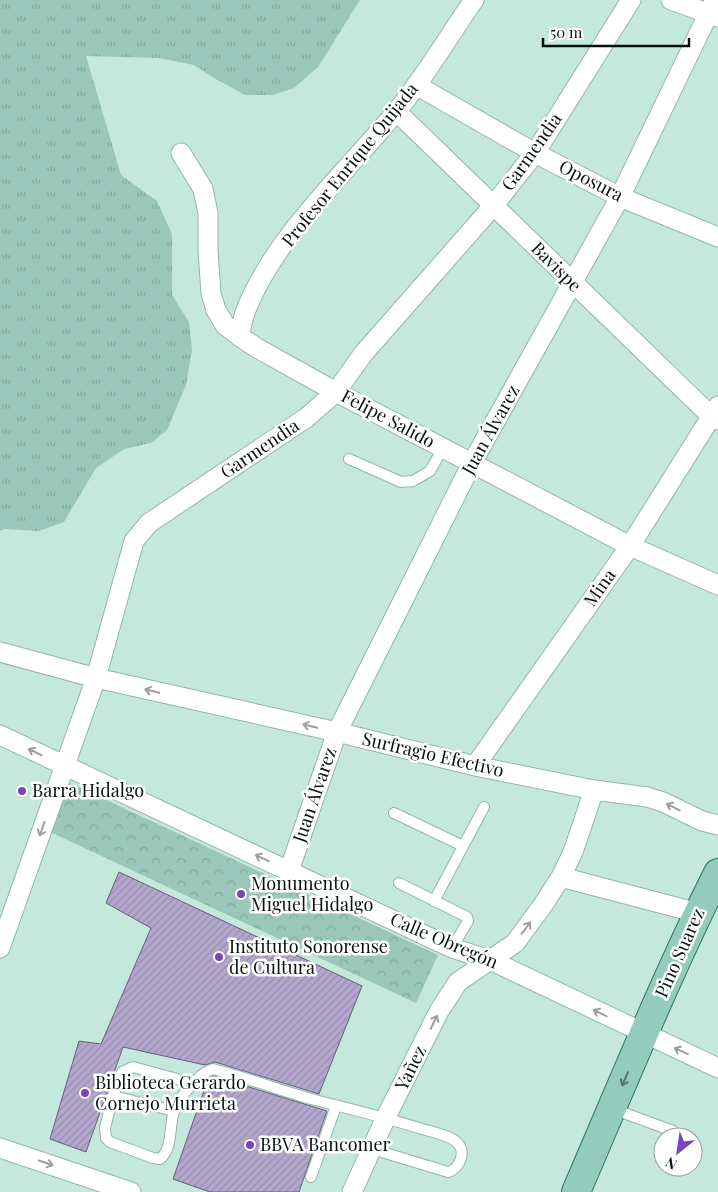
<svg xmlns="http://www.w3.org/2000/svg" width="718" height="1192" font-family="'Playfair Display',serif">
  <style>
    .grass { fill: url(#grass-tufts) }
    .park { fill: url(#park-crowns) }
    .building { fill: url(#building-hatch); stroke: #675f78 }
    .lines { fill: none; stroke-linecap: round; stroke-linejoin: round }
    .lane-casing { stroke: #93b6ab; stroke-width: 12 }
    .street-casing { stroke: #93b6ab; stroke-width: 21 }
    .primary-casing { stroke: #327462; stroke-width: 30 }
    .lane { stroke: #fff; stroke-width: 10 }
    .street { stroke: #fff; stroke-width: 19 }
    .primary { stroke: #93cbbc; stroke-width: 28 }
    .oneway { stroke: #9ba09f }
    .oneway2 { stroke: #53786e }
    .poi-dot { fill: #7945bc; stroke: #fff; stroke-width: 2 }
    .labels { text-anchor: middle; stroke-width: 5; stroke-linejoin: round; paint-order: stroke }
    .street-label { font-size: 18px; fill: #05120e; stroke: #fff }
    .poi-label { font-size: 18px; fill: #05120e; stroke: #fff; text-anchor: start }
  </style>
  <defs>
    <pattern id="grass-tufts" width="24" height="20" patternUnits="userSpaceOnUse" patternTransform="scale(1.25)"><rect width="24" height="20" fill="#9ac7b9"/><path d="M3 7l-1-3M5 7V3M7 7l1-3M15 17l-1-3M17 17v-4M19 17l1-3" fill="none" stroke="#83aa9e"/></pattern>
    <pattern id="park-crowns" width="20" height="18" patternUnits="userSpaceOnUse" patternTransform="scale(1.25)"><rect width="20" height="18" fill="#9ac7b9"/><path d="M2 6a3 3 0 1 1 6 0M12 15a3 3 0 1 1 6 0" fill="none" stroke="#83aa9e"/></pattern>
    <pattern id="building-hatch" width="6" height="6" patternUnits="userSpaceOnUse" patternTransform="scale(1.25)"><rect width="6" height="6" fill="#b3a6cd"/><path d="M-1 1l2-2M0 6l6-6M5 7l2-2" fill="none" stroke="#988eaf"/></pattern>
  </defs>
  <rect width="100%" height="100%" fill="#c4e8dc"/>
  <path class="grass" d="M0 0H360L318 67 294 88 273 95H245L216 79 194 65 159 58 86 56 121 175 157 201 172 234V295L189 322 192 350 186 385 167 430 151 443 124 449 96 468 64 522 39 531 5 529 0 531Z"/>
  <path class="park" d="M70 783 438 955 416 1003 48 831Z"/>
  <path class="building" d="M119 872 362 986 319 1094 215 1062 205 1065 123 1047 86 1152 50 1139 79 1041 101 1044 151 928 106 903Z
    M213 1076 327 1111 299 1192H210L173 1179 208 1079Z"/>
  <g class="lines">
    <defs>
      <path id="lane" d="M349 459 401 482 413 481 430 471 443 448
        M394 813 463 846
        M399 883 467 917 468 921 452 948
        M434 901 484 807
        M113 1096 122 1072 133 1067 192 1083
        M613 1109 673 1131
        M174 1111 113 1096 105 1128 106 1138 110 1142 153 1158 160 1159C173 1149 169 1125 174 1111 180 1097 198 1073 213 1069 249 1078 283 1092 319 1101 354 1110 388 1118 422 1129 433 1132 445 1134 454 1140 468 1149 461 1168 448 1172L372 1149
        M311 1177 336 1106"/>
      <path id="street" d="M671 0 718 17
        M416 85 535 153 620 197 718 237
        M396 111 712 417 718 420
        M181 153 203 189 208 213V251L211 293 216 310 225 325 239 336 257 348 336 392 630 546 718 585
        M239 336C241 328 243 318 246 310 274 238 347 171 396 112 425 77 448 37 474 0
        M0 652 96 678 337 732 475 766 594 790 647 797 663 802 702 821 718 825
        M0 735 452 948 490 960 718 1068
        M475 766 630 546 718 406
        M289 871 337 732 472 463 620 197 715 0
        M561 877 698 913
        M0 948 96 678 134 541 149 523 306 418 336 392 363 354 494 205 535 153 631 0
        M0 1148 131 1192
        M352 1192 386 1117 439 1011 458 982 515 943 543 905 561 877 573 852 594 790"/>
      <path id="primary" d="M576 1192C622 1085 666 977 718 873"/>
    </defs>
    <use href="#lane" class="lane-casing"/>
    <use href="#street" class="street-casing"/>
    <use href="#primary" class="primary-casing"/>
    <use href="#lane" class="lane"/>
    <use href="#street" class="street"/>
    <use href="#primary" class="primary"/>
  </g>
  <defs><path id="oneway-shaft" d="M-6 0H5M1.5-3L5.5 0L1.5 3" fill="none" stroke-width="1.6" stroke-linecap="round" stroke-linejoin="round" transform="scale(1.25)"/></defs>
  <g class="oneway">
    <use href="#oneway-shaft" transform="translate(152 691) rotate(-167)"/>
    <use href="#oneway-shaft" transform="translate(310 726) rotate(-167)"/>
    <use href="#oneway-shaft" transform="translate(35 752) rotate(-154)"/>
    <use href="#oneway-shaft" transform="translate(673 807) rotate(-153)"/>
    <use href="#oneway-shaft" transform="translate(42 829) rotate(109)"/>
    <use href="#oneway-shaft" transform="translate(262 858) rotate(-155)"/>
    <use href="#oneway-shaft" transform="translate(526 928) rotate(-53)"/>
    <use href="#oneway-shaft" transform="translate(600 1013) rotate(-154)"/>
    <use href="#oneway-shaft" transform="translate(434 1022) rotate(-64)"/>
    <use href="#oneway-shaft" transform="translate(681 1051) rotate(-155)"/>
    <use href="#oneway-shaft" transform="translate(46 1163) rotate(19)"/>
  </g>
  <use class="oneway2" href="#oneway-shaft" transform="translate(625 1079) rotate(113)"/>
  <g class="poi-dot">
    <circle cx="22" cy="791" r="5"/>
    <circle cx="241" cy="894" r="5"/>
    <circle cx="219" cy="957" r="5"/>
    <circle cx="85" cy="1093" r="5"/>
    <circle cx="250" cy="1145" r="5"/>
  </g>
  <g class="labels">
    <g class="street-label">
      <text transform="translate(532 152) rotate(-55)" y="6">Garmendia</text>
      <text transform="translate(350 165) rotate(-51)" y="6">Profesor Enrique Quijada</text>
      <text transform="translate(591 181) rotate(27)" y="6">Oposura</text>
      <text transform="translate(556 267) rotate(45)" y="6">Bavispe</text>
      <text transform="translate(388 419) rotate(28)" y="6">Felipe Salido</text>
      <text transform="translate(491 430) rotate(-61)" y="6">Juan Álvarez</text>
      <text transform="translate(260 449) rotate(-34)" y="6">Garmendia</text>
      <text transform="translate(600 588) rotate(-55)" y="6">Mina</text>
      <text transform="translate(433 755) rotate(13)" y="6">Surfragio Efectivo</text>
      <text transform="translate(315 795) rotate(-71)" y="6">Juan Álvarez</text>
      <text transform="translate(444 941) rotate(23)" y="6">Calle Obregón</text>
      <text transform="translate(680 953) rotate(-66)" y="6">Pino Suarez</text>
      <text transform="translate(411 1068) rotate(-64)" y="6">Yañez</text>
    </g>
    <g class="poi-label">
      <text x="32" y="797">Barra Hidalgo</text>
      <text x="251" y="890">Monumento<tspan x="251" dy="21">Miguel Hidalgo</tspan></text>
      <text x="229" y="953">Instituto Sonorense<tspan x="229" dy="21">de Cultura</tspan></text>
      <text x="95" y="1089">Biblioteca Gerardo<tspan x="95" dy="21">Cornejo Murrieta</tspan></text>
      <text x="260" y="1151">BBVA Bancomer</text>
    </g>
  </g>
  <g transform="translate(678 1152) rotate(210)"><circle r="24" fill="#ffffff" stroke="#9ba09f"/>
  <path d="M0-4L9 19L0 12L-9 19Z" fill="#7945bc"/>
  <text y="-8" font-size="14" font-weight="bold" text-anchor="middle" fill="#05120e">N</text>
  </g>
  <path d="M543 38v8h146v-8" fill="none" stroke="#05120e" stroke-width="2.5"/>
  <text x="550" y="38" font-size="15" fill="#05120e" stroke="#ffffff" stroke-width="4" paint-order="stroke">50 m</text>
</svg>
